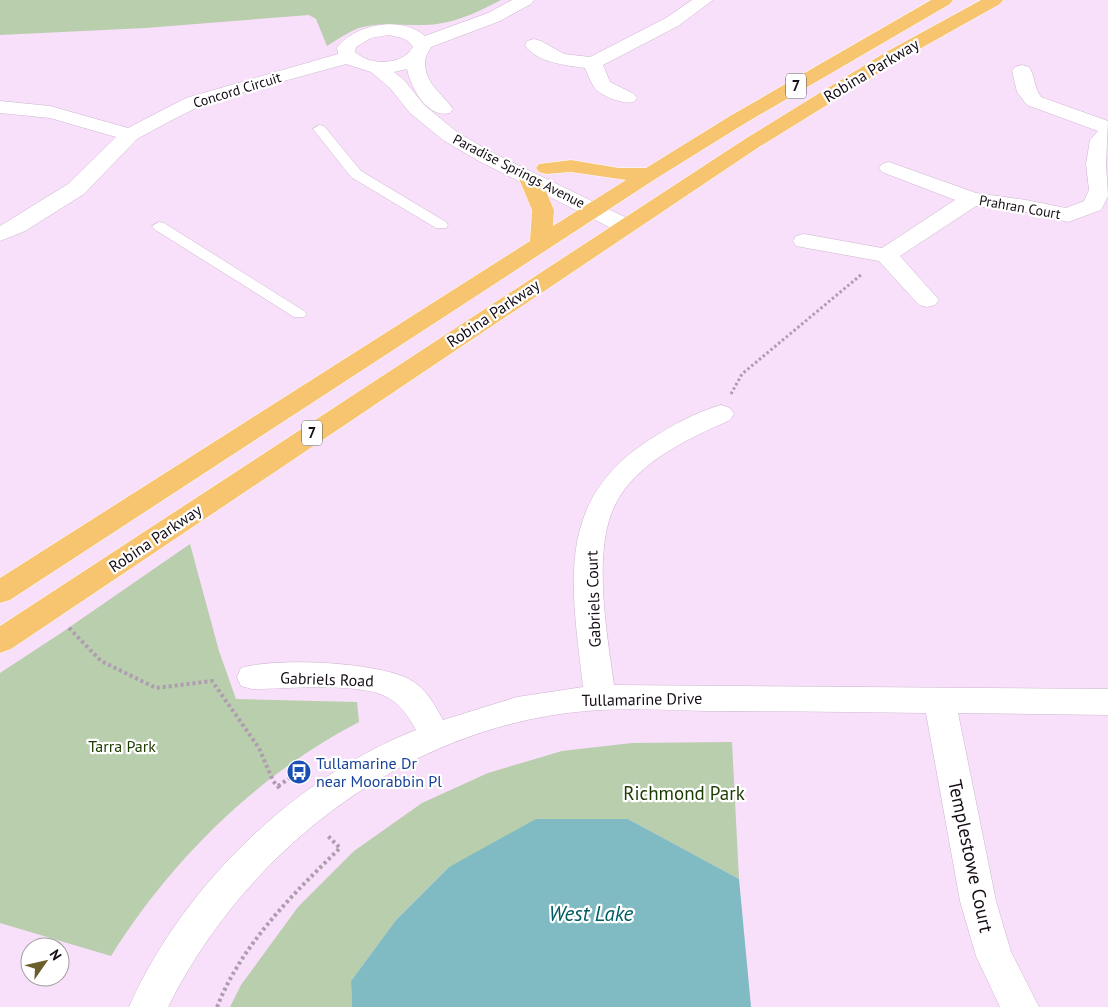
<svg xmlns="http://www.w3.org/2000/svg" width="1108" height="1007" font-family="'PT Sans',sans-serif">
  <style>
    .green { fill: #b8ceac }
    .water { fill: #80bbc3 }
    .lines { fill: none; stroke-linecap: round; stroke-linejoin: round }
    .lane-casing { stroke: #ceb6d0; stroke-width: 1 }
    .street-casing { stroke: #ceb6d0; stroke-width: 1 }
    .primary-casing { stroke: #fff; stroke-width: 1 }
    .path-far1 { stroke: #b09cb1; stroke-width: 3; stroke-dasharray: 2.5 2.5; stroke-linecap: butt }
    .path { stroke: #b09cb1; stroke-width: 4; stroke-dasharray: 3 3; stroke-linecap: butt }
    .lane { fill: #fff; fill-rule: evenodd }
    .street { fill: #fff; fill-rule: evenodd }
    .primary { fill: #f7c56f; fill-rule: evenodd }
    .labels { text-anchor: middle; stroke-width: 4.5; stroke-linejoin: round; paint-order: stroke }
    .far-street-label { font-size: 14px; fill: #150c15; stroke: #fff }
    .shield { fill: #fff; stroke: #5b555b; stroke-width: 1 }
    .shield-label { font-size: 15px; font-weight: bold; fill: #150c15 }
    .street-label { font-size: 16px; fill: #150c15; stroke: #fff }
    .park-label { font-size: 16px; fill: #1c3b00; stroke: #fff }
    .transit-label { font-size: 16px; fill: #164399; stroke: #fff; text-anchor: start }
    .near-park-label { font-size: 19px; fill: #1c3b00; stroke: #fff }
    .near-street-label { font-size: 19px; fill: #150c15; stroke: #fff }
    .near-water-label { font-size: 21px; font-style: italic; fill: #015b64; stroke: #fff }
  </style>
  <rect width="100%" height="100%" fill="#f8dffa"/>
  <path class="green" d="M0 0H501C482 10 459 21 437 24 409 28 376 18 350 32 342 36 335 41 327 46L316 19 309 15 145 28 0 35Z
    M190 544 219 651 236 699 357 702 359 722C258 774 171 860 111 956L0 923V673L61 633Z
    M732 742 739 879 628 819 449 867 396 920 351 981 352 1007H230L241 985 298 907 354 851 422 803 488 773 562 751 632 743Z"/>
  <path class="water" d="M536 819H628L739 879 751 1007H352L351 981 396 920 449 867Z"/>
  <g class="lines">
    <defs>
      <path id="lane" d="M319 125 324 126 361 171 446 222 448 225 446 228H436L351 177 313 129Z
        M159 222 164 223 304 311 307 314 304 317H294L154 229 152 226Z"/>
      <path id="street" d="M512 0H534L531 4 500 21 431 47C429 51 425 57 425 61 424 83 442 93 453 109L450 113C428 119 411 88 407 69L394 72 404 80 424 105 457 132 491 152 633 221 636 226 633 231 625 233 617 231 477 160 443 140 410 113 390 88 371 72 346 64 233 95 200 106 170 121 137 139 84 194 25 231 0 241V226L68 184 116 137 50 118 0 113V101L50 106 128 128 186 98 338 54 337 48C354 24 402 15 425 36L488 13ZM389 35C398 37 408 38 413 47 402 66 370 66 355 52L356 47 371 38Z
        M692 0H713L678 26 603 65 610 82 634 94 637 98 634 102C624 105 600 96 594 87 590 81 588 74 585 68 566 65 537 63 525 45L527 41 534 39 541 41 564 54 590 57 666 18Z
        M1022 65 1029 67C1035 76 1034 88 1041 97L1108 121 1106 164 1108 196 1101 210 1068 222 1026 212 976 206 900 256 939 300 935 305 927 307 919 305 879 261 796 246 793 241 796 236 804 234 882 248 955 200 882 172 879 168 882 164 889 162 976 193 1026 200 1066 208 1084 201 1089 190 1086 164 1090 140 1098 131 1027 105 1017 92 1012 71 1015 67Z
        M721 405 730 408 734 414 730 420C690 438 640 460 617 501 591 547 607 633 614 685L1108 689V715L958 713 996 901 1011 952 1039 1007H1000L976 956 960 901 926 713C853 712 779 711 706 711 671 710 635 708 600 710 416 720 249 844 168 1007H129C181 888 295 777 416 730 408 716 400 703 385 696 355 682 286 689 252 689L241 686 237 677 241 668C276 657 376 662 409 679 426 688 434 704 443 720L517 697 583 687C572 588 553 502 649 440 671 426 696 412 721 405Z"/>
      <path id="primary" d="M931 0H953L950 4 744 124 657 178 10 600 0 603V578L530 241 532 210 519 179 523 175 530 173 537 175 541 179 554 210 553 226 626 180 571 172 546 174 539 172 536 168 539 164 571 160 619 168H646L730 116Z
        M981 0H1003L1000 4 900 60 759 147 11 649 0 653V626L745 139 886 52Z"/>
    </defs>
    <use href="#lane" class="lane-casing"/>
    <use href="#street" class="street-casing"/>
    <use href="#primary" class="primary-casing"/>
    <path class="path-far1" d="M731 394 742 374 862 274"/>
    <path class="path" d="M69 628 101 661 156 688 212 681 259 748 273 781 281 790
      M278 786 299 772
      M217 1007C242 944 292 895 340 848L327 835"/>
    <use href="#lane" class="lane"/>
    <use href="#street" class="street"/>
    <use href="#primary" class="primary"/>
  </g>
  <defs>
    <symbol id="bus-disc" viewBox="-11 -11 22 22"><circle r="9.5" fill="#1a4fb4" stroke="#fff"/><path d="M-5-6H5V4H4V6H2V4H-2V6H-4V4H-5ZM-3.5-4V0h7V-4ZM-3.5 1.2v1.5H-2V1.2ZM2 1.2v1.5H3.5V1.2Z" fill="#fff"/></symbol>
  </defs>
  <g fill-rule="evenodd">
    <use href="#bus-disc" x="285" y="758" width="28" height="28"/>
  </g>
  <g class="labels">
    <g class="far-street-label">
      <text transform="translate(237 90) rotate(-17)" y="5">Concord Circuit</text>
      <text transform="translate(519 171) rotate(27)" y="5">Paradise Springs Avenue</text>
      <text transform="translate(1020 207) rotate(10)" y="5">Prahran Court</text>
    </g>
    <g class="shield">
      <rect x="786" y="73.5" width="20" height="25" rx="4"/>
      <rect x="302" y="420.5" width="20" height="25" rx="4"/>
    </g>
    <g class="shield-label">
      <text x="796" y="91">7</text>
      <text x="312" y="438">7</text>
    </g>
    <g class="street-label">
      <text transform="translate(871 70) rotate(-31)" y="6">Robina Parkway</text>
      <text transform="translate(493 313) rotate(-34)" y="6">Robina Parkway</text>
      <text transform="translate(155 538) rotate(-34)" y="6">Robina Parkway</text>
      <text transform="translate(593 599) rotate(-92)" y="6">Gabriels Court</text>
      <text transform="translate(327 679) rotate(2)" y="6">Gabriels Road</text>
      <text transform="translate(642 699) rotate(-1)" y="6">Tullamarine Drive</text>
    </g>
    <g class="park-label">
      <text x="122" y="752">Tarra Park</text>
    </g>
    <g class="transit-label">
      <text x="316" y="769">Tullamarine Dr<tspan x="316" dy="18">near Moorabbin Pl</tspan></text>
    </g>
    <g class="near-park-label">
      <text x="684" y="800">Richmond Park</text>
    </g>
    <g class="near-street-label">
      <text transform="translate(971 856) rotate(78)" y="7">Templestowe Court</text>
    </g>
    <g class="near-water-label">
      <text x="591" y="921">West Lake</text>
    </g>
  </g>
  <g transform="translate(45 962) rotate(56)"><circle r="24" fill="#ffffff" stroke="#a19ea1"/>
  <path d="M0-4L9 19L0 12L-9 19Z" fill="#6a5e2b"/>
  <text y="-8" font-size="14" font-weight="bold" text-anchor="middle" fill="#150c15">N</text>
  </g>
</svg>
